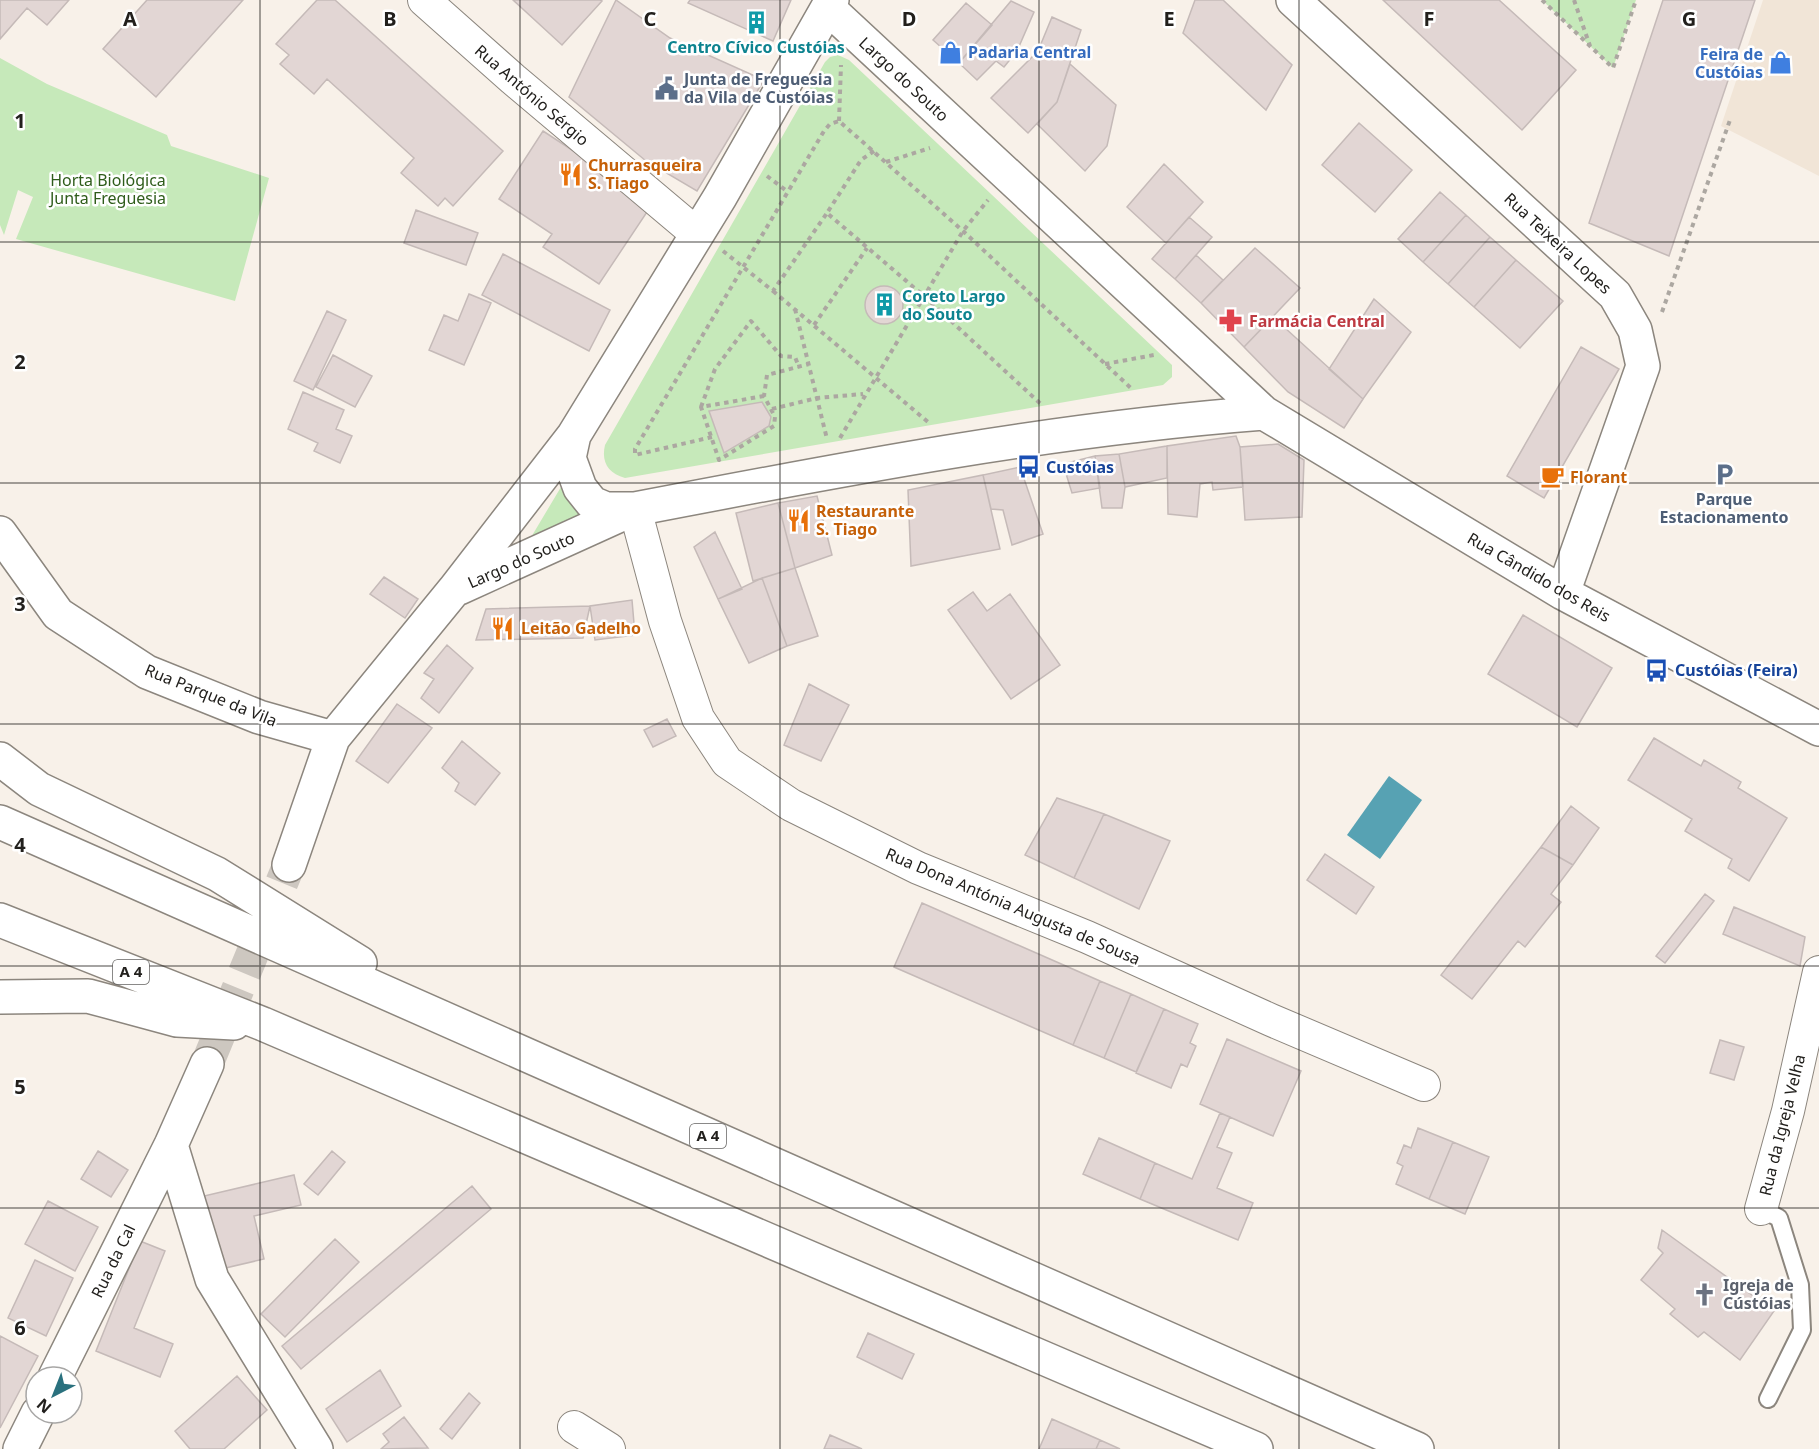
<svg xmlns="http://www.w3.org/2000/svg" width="1819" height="1449" font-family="'Noto Sans',sans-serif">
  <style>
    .built { fill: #f1e5d7 }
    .green { fill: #c6e9ba }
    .water { fill: #57a2b3 }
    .building { fill: #e2d6d4; stroke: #c5bab8; stroke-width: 1.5 }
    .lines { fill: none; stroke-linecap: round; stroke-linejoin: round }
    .secondary-tunnel { stroke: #cdc7c0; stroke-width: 33; stroke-dasharray: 33 16; stroke-linecap: butt }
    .lane-casing { stroke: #8c867e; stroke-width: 20 }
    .street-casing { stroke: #8c867e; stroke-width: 34 }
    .secondary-casing { stroke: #8c867e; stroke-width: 36 }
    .highway-casing { stroke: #8c867e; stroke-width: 36 }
    .path { stroke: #aca7a1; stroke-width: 4; stroke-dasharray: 4.5 4.5; stroke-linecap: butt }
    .lane { stroke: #fff; stroke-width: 16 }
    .street { stroke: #fff; stroke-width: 32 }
    .secondary { stroke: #fff; stroke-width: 33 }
    .highway { stroke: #fff; stroke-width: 33 }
    .grid { fill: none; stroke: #22201d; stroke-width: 1.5; stroke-opacity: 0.55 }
    .labels { text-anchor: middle; stroke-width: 5; stroke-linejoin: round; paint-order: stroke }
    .shield { fill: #fff; stroke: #646361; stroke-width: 1.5 }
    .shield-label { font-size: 15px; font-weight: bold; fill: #22201d }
    .culture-label { font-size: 16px; font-weight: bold; fill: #0d838f; stroke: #fff }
    .shop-label { font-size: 16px; font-weight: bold; fill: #366cbe; stroke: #fff; text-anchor: start }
    .service-label { font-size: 16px; font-weight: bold; fill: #4e5e75; stroke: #fff; text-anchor: start }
    .street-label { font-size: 16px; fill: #22201d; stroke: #fff }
    .food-label { font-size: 16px; font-weight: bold; fill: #c56008; stroke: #fff; text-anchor: start }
    .park-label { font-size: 16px; fill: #2e5c1a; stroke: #fff }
    .health-label { font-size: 16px; font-weight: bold; fill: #be3a42; stroke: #fff; text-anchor: start }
    .transit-label { font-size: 16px; font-weight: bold; fill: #164399; stroke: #fff; text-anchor: start }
    .worship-label { font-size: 16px; font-weight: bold; fill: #5b616d; stroke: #fff; text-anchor: start }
    .grid-label { font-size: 20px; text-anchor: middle; font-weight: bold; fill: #22201d; stroke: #fff; stroke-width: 5; stroke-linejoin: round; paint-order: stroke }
  </style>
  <rect width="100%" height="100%" fill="#f8f1e9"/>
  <path class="built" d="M1763 0H1819V176L1721 126Z"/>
  <path class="green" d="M1542 0H1636L1613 68Z
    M838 55 849 60 1172 365V377L1163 385 625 478C608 473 601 462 605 445L825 62 830 57Z
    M0 58 47 84 167 135 171 146 269 178 235 301 16 239 33 197 18 190 4 235 0 225Z
    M566 483 586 514 530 539 561 487Z"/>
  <path class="water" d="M1389 776 1422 800 1380 859 1347 835Z"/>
  <path class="building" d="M0 0H69L47 25 27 8 0 39Z
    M147 0H243L156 97 103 49Z
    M317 0H335L503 151 453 206 445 198 438 206 401 173 414 158 327 79 314 94 280 64 289 55 276 44Z
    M513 0H600L602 1 562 45Z
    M616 0 670 38 764 80 697 191 646 161 569 97Z
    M690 0H791L773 41 688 3Z
    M1195 0H1223L1292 65 1266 110 1183 33Z
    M1383 0H1499L1576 70 1522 130Z
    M1663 0H1755L1669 256 1589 223Z
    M1011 1 1034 12 1017 51 1004 67 996 61 977 80 959 63Z
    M966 3 992 25 959 63 933 40Z
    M1052 17 1081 30 1057 102 1028 133 991 98 1038 51Z
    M1070 64 1116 105 1107 146 1085 171 1037 124 1057 102Z
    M1359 123 1412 170 1375 212 1322 165Z
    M543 131 653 203 599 284 543 247 552 234 499 199Z
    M1164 164 1203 202 1166 243 1127 207Z
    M1440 192 1466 215 1423 262 1398 239Z
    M416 210 478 233 466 265 404 243Z
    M1466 215 1490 237 1448 284 1423 262Z
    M1189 217 1212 237 1175 279 1152 259Z
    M1490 237 1516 260 1474 307 1448 284Z
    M1255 248 1300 288 1244 347 1201 303Z
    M503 254 610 310 589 351 482 295Z
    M1196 255 1223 280 1201 303 1175 279Z
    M1516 260 1563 301 1520 348 1474 307Z
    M865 305a19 19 0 1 1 38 0a19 19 0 1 1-38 0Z
    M469 294 491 303 464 365 429 350 444 315 458 321Z
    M1374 299 1411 332 1363 399 1329 369Z
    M327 311 346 320 313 390 294 381Z
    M1273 317 1363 399 1344 428 1288 392 1244 347Z
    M1581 347 1619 369 1544 498 1507 476Z
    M333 355 372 376 355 407 316 387Z
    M303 392 344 410 336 429 352 436 340 463 314 451 318 443 288 429Z
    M762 402 771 417 769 426 724 453 709 411Z
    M1236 436 1240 447 1243 487 1213 490 1212 482 1200 484 1197 517 1168 514 1167 446Z
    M1278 444 1304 460 1302 517 1245 520 1240 447Z
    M1167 446V478L1125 487 1119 454Z
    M1119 454 1125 487 1122 508H1102L1095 456Z
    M1095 456 1100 488 1072 493 1063 464Z
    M1020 467 1043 534 1012 545 1003 510 991 509 983 475Z
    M983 475 1000 549 911 566 908 490Z
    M817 496 832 555 795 568 778 503Z
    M778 503 795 568 753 581 736 513Z
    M715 532 742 589 718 599 694 547Z
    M795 568 818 636 787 646 762 578Z
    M384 577 418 599 405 618 370 594Z
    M762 578 787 646 749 663 718 599Z
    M973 592 987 611 1010 594 1060 665 1011 699 948 610Z
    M632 600 635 635 595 640 590 606Z
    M590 606 583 638 476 640 486 609Z
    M1523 615 1612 668 1577 727 1488 674Z
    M447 645 473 668 439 713 421 698 434 679 424 673Z
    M809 684 849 705 821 761 784 745Z
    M397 704 432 728 388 783 356 761Z
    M667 719 676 736 653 747 644 730Z
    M1654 738 1701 766 1704 760 1741 782 1738 788 1787 818 1749 881 1728 868 1732 859 1685 831 1692 819 1628 780Z
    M462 741 500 773 475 805 455 791 459 783 442 768Z
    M1057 798 1104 814 1074 878 1025 855Z
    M1571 806 1599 828 1573 865 1541 847Z
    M1104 814 1170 841 1139 909 1074 878Z
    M1541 847 1573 865 1551 894 1561 902 1525 947 1518 941 1472 999 1441 975Z
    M1325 854 1374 887 1356 914 1307 880Z
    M1705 894 1714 901 1665 963 1656 956Z
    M922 903 1100 981 1073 1045 894 967Z
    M1734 907 1805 937 1800 966 1723 934Z
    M1100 981 1131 994 1104 1058 1073 1045Z
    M1131 994 1164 1009 1136 1072 1104 1058Z
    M1164 1009 1198 1024 1190 1043 1196 1046 1187 1067 1181 1064 1171 1088 1136 1073Z
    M1227 1039 1301 1071 1273 1136 1200 1104Z
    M1720 1040 1744 1047 1734 1080 1710 1073Z
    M1220 1113 1230 1117 1217 1147 1232 1153 1217 1188 1253 1203 1238 1240 1140 1199 1155 1163 1192 1179Z
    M1418 1128 1453 1142 1429 1199 1396 1184 1403 1166 1397 1163 1404 1145 1411 1148Z
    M1099 1138 1155 1163 1140 1199 1083 1174Z
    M1453 1142 1489 1157 1465 1214 1429 1199Z
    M98 1151 128 1170 111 1197 81 1179Z
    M332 1151 345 1162 318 1195 304 1184Z
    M294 1175 301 1205 254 1216 264 1259 221 1269 204 1196Z
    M472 1186 491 1209 301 1369 282 1346Z
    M48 1201 98 1227 75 1271 25 1244Z
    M1662 1230 1774 1311 1740 1360 1704 1332 1698 1337 1670 1314 1675 1309 1641 1280 1663 1253 1658 1248Z
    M335 1239 359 1262 285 1337 261 1314Z
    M140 1241 165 1251 134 1328 173 1344 160 1377 96 1351Z
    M35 1260 73 1278 46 1336 8 1318Z
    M868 1333 914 1354 902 1379 857 1357Z
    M0 1336 38 1356 0 1428Z
    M380 1370 401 1406 347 1442 326 1409Z
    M237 1376 267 1410 224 1449H190L175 1431Z
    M469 1393 480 1403 452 1439 440 1429Z
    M404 1417 428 1448 381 1449 389 1442 383 1434Z
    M1052 1419 1100 1440 1096 1449H1039Z
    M830 1435 862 1449H824Z
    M1100 1440 1120 1449H1096Z"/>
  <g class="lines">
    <path class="secondary-tunnel" d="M207 1064 289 865"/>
    <defs>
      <path id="lane" d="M1761 1209 1779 1218 1800 1285 1802 1330 1768 1399"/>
      <path id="street" d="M424 0 513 79 697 234
        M635 509 665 621 698 718 727 762 791 805 918 868 1087 937 1271 1020 1424 1085
        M1761 1209 1788 1111 1819 972
        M574 1427 609 1449"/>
      <path id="secondary" d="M1293 0 1615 295 1635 330 1643 366 1563 593
        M828 8 1264 413 1563 593 1819 729
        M574 435 569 458 580 488 592 503 606 509H635C843 469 1052 429 1264 413
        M0 533 58 614 147 672 259 717 333 738
        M459 588 633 509
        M289 865 333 738 454 590 574 435 720 197 832 0
        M171 1145 212 1279 316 1449
        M55 1377 171 1145 207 1064
        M20 1449 38 1413"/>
      <path id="highway" d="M0 759 39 789 217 874 360 963
        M0 822 1417 1449
        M0 920 263 1024 1256 1449
        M0 997 88 996 177 1020 234 1023"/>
    </defs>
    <use href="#lane" class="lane-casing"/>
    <use href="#street" class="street-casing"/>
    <use href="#secondary" class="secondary-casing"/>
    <use href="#highway" class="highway-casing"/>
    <path class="path" d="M1542 0 1613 68 1636 0
      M1574 0 1590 46
      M839 121 841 65
      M874 151 861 160 827 213 925 297 1043 406
      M886 162 930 148
      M767 176 788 192
      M723 251 773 291 827 213
      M773 291 928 422
      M795 309 827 439
      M1662 312 1730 120
      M814 325 867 248
      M1105 364 1154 355
      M764 396 701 407 719 460 774 426 775 417 764 396 767 375 809 364
      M701 407 715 369 751 321 781 356 795 357 799 367
      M772 409 817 398 863 394
      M712 437 635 455V449L824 131 830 124 839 121 963 231 1133 390
      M840 438 963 231 988 200"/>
    <use href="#lane" class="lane"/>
    <use href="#street" class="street"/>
    <use href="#secondary" class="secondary"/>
    <use href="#highway" class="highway"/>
  </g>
  <path class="grid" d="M260 0V1449M520 0V1449M780 0V1449M1039 0V1449M1299 0V1449M1559 0V1449M0 242H1819M0 483H1819M0 724H1819M0 966H1819M0 1208H1819"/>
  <defs>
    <symbol id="building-bare" viewBox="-9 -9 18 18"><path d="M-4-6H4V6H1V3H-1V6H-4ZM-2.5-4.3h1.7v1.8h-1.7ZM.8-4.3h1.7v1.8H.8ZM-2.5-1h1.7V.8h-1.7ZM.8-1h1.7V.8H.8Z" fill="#0f9aa8" stroke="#fff" stroke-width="2.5" paint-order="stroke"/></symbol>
    <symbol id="shop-bare" viewBox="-9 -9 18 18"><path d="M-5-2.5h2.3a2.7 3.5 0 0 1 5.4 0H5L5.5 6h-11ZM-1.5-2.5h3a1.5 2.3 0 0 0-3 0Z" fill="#3f7fe0" stroke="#fff" stroke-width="2.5" paint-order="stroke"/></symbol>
    <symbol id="civic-bare" viewBox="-9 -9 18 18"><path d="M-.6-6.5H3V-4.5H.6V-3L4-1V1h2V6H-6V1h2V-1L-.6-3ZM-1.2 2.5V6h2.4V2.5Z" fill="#5c6f8a" stroke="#fff" stroke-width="2.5" paint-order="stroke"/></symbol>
    <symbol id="restaurant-bare" viewBox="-9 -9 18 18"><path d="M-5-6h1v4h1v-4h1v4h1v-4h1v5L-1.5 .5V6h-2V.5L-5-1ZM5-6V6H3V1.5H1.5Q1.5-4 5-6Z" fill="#e8710a" stroke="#fff" stroke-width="2.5" paint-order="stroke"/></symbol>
    <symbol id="pharmacy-bare" viewBox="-9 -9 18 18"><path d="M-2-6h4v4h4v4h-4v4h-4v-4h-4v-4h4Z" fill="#e0444e" stroke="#fff" stroke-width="2.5" paint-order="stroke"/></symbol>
    <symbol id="bus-bare" viewBox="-9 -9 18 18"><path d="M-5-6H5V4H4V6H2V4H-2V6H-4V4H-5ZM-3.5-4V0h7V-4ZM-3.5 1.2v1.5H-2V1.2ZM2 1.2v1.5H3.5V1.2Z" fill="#1a4fb4" stroke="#fff" stroke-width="2.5" paint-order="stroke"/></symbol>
    <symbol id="parking-bare" viewBox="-9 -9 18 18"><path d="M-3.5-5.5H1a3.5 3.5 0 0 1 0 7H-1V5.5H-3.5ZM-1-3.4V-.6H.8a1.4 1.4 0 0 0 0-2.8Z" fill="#5c6f8a" stroke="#fff" stroke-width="2.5" paint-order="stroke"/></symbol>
    <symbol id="cafe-bare" viewBox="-9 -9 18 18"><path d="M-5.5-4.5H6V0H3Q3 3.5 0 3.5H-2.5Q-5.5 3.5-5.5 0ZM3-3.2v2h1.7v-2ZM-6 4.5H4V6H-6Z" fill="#e8710a" stroke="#fff" stroke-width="2.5" paint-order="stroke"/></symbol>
    <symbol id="church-bare" viewBox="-9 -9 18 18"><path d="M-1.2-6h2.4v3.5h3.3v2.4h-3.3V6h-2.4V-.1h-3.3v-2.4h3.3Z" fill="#6b7280" stroke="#fff" stroke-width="2.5" paint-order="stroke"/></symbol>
  </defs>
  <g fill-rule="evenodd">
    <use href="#building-bare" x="740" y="6" width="33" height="33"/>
    <use href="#shop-bare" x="934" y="36" width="33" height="33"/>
    <use href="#shop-bare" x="1764" y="46" width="33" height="33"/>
    <use href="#civic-bare" x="650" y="72" width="33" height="33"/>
    <use href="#restaurant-bare" x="554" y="158" width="33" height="33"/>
    <use href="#building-bare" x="868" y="288" width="33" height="33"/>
    <use href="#pharmacy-bare" x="1214" y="304" width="33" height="33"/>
    <use href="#bus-bare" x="1012" y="450" width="33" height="33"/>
    <use href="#parking-bare" x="1708" y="458" width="33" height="33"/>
    <use href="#cafe-bare" x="1536" y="460" width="33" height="33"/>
    <use href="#restaurant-bare" x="782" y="504" width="33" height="33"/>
    <use href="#restaurant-bare" x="486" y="612" width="33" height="33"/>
    <use href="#bus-bare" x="1640" y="654" width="33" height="33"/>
    <use href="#church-bare" x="1688" y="1278" width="33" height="33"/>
  </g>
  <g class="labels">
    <g class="shield">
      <rect x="113" y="960" width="36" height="24" rx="4.5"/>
      <rect x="690" y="1124" width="36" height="24" rx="4.5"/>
    </g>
    <g class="shield-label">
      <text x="131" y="977">A 4</text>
      <text x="708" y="1141">A 4</text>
    </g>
    <g class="culture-label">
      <text x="756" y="53">Centro Cívico Custóias</text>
      <text x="902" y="302" text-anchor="start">Coreto Largo<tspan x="902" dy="18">do Souto</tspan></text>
    </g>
    <g class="shop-label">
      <text x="968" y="58">Padaria Central</text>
      <text x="1763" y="60" text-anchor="end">Feira de<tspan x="1763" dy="18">Custóias</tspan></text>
    </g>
    <g class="service-label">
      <text x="684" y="85">Junta de Freguesia<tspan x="684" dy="18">da Vila de Custóias</tspan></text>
      <text x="1724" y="505" text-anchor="middle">Parque<tspan x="1724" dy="18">Estacionamento</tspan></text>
    </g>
    <g class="street-label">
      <text transform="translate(904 79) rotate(43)" y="6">Largo do Souto</text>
      <text transform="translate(532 95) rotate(41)" y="6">Rua António Sérgio</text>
      <text transform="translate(1558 243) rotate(43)" y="6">Rua Teixeira Lopes</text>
      <text transform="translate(521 560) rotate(-24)" y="6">Largo do Souto</text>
      <text transform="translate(1539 577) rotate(30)" y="6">Rua Cândido dos Reis</text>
      <text transform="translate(211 695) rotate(22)" y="6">Rua Parque da Vila</text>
      <text transform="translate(1013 906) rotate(23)" y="6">Rua Dona Antónia Augusta de Sousa</text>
      <text transform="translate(1782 1125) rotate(-76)" y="6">Rua da Igreja Velha</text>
      <text transform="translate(113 1261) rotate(-64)" y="6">Rua da Cal</text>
    </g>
    <g class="food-label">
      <text x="588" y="171">Churrasqueira<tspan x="588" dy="18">S. Tiago</tspan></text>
      <text x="1570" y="483">Florant</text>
      <text x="816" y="517">Restaurante<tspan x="816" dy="18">S. Tiago</tspan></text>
      <text x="521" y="634">Leitão Gadelho</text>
    </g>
    <g class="park-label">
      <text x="108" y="186">Horta Biológica<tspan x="108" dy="18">Junta Freguesia</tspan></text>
    </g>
    <g class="health-label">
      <text x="1249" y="327">Farmácia Central</text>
    </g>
    <g class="transit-label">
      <text x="1046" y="473">Custóias</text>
      <text x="1675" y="676">Custóias (Feira)</text>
    </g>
    <g class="worship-label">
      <text x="1723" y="1291">Igreja de<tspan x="1723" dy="18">Cústóias</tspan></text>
    </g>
  </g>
  <g class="grid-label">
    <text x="130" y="26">A</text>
    <text x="390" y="26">B</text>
    <text x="650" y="26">C</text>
    <text x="909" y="26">D</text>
    <text x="1169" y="26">E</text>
    <text x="1429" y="26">F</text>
    <text x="1689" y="26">G</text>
    <text x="20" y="128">1</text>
    <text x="20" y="369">2</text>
    <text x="20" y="611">3</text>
    <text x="20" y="852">4</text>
    <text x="20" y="1094">5</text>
    <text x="20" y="1335">6</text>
  </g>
  <g transform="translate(54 1395) rotate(222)"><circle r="28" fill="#ffffff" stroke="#a7a6a5" stroke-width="1.5"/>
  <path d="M0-4.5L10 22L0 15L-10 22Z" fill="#2a717e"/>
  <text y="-9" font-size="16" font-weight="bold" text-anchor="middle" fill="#22201d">N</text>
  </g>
</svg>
